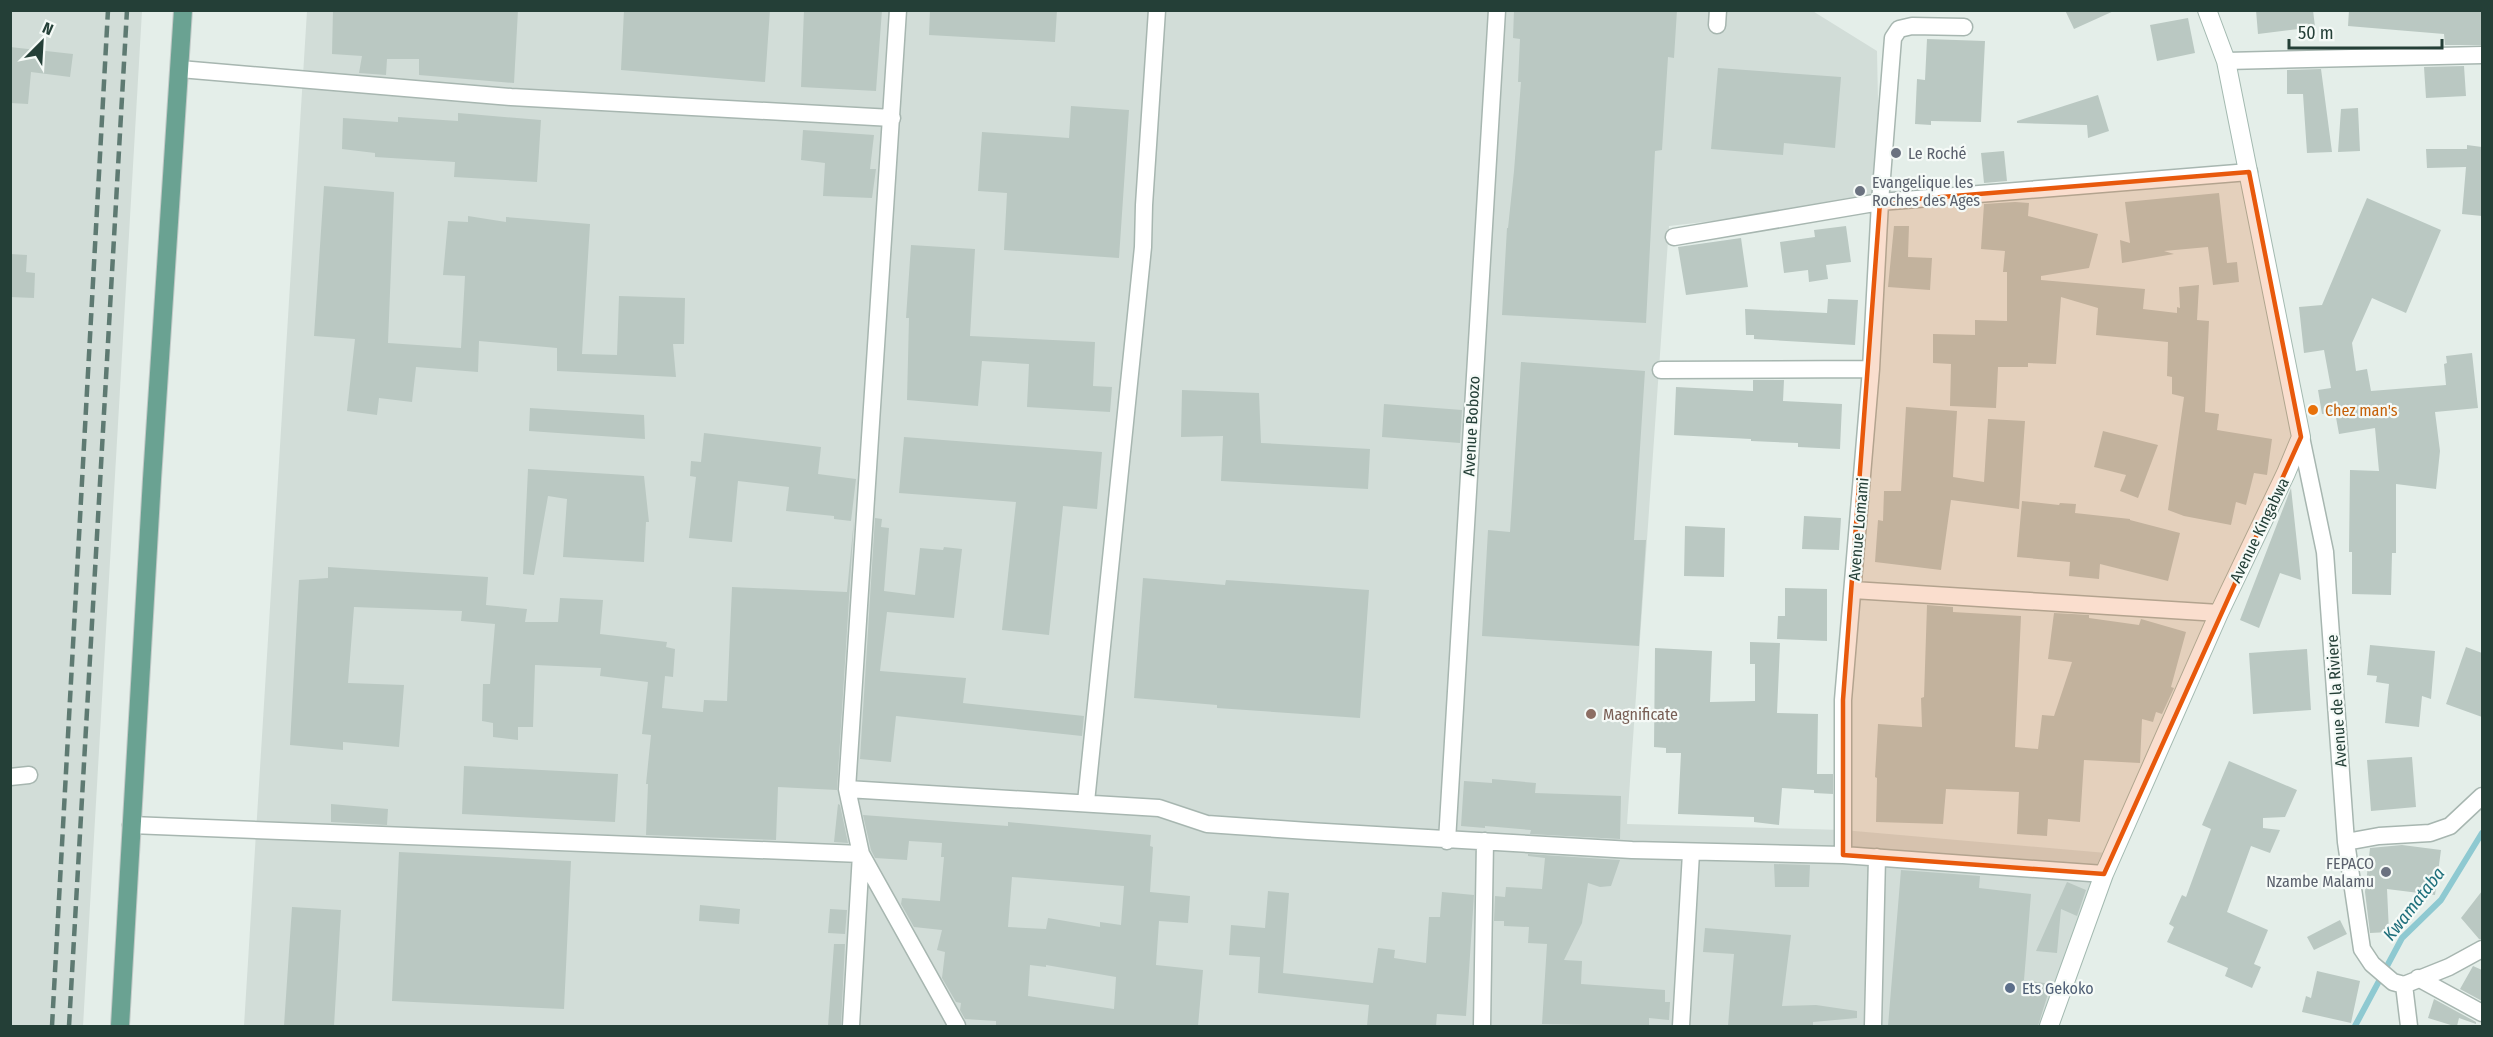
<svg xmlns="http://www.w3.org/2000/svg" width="2493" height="1037" font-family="'Fira Sans Condensed',sans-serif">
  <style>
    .built { fill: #d2ddd8 }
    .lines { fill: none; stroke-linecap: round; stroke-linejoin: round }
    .stream { stroke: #8ec9d1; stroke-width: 6 }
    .building { fill: #bac8c2; fill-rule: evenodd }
    .street-casing { stroke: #a7b6b0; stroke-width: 19 }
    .secondary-casing { stroke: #a3b9b0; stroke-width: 20 }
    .primary-casing { stroke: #c2c9c7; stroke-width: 20 }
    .street { stroke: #fff; stroke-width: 16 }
    .secondary { stroke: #fff; stroke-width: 18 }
    .primary { stroke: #6aa292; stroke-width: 18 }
    .rail { stroke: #5e7a72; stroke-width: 4.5; stroke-dasharray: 12 6; stroke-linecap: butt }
    .marked { fill: #e8590c; fill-opacity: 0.2; stroke: #e8590c; stroke-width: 4.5; stroke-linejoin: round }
    .worship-dot { fill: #6b7280; stroke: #f5faf7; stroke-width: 2 }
    .food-dot { fill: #e8710a; stroke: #f5faf7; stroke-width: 2 }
    .education-dot { fill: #8d6e63; stroke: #f5faf7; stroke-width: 2 }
    .service-dot { fill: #5c6f8a; stroke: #f5faf7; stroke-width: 2 }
    .labels { text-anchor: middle; stroke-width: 4.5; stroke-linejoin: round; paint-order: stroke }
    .worship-label { font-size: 16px; fill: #5b616d; stroke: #f5faf7; text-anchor: start }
    .food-label { font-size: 16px; fill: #c56008; stroke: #f5faf7; text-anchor: start }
    .street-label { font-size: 16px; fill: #243f37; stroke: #f5faf7 }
    .education-label { font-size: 16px; fill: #785e54; stroke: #f5faf7; text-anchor: start }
    .service-label { font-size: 16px; fill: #4e5e75; stroke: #f5faf7; text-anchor: start }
    .water-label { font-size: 18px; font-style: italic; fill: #1e6f7b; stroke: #f5faf7 }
  </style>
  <rect width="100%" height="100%" fill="#e4eee9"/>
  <path class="built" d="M1811 10 1877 51 1880 202 1669 226 1627 824 1843 830 2118 854 2047 1026H244L307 11Z
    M10 11H142L83 1026H11Z"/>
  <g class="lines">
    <path class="stream" d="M2355 1026 2402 938 2441 900 2482 833"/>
  </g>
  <path class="building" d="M333 10H518L514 83 419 75V59H387L386 75 359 73 362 56 332 54Z
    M624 10H770L765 82 621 70Z
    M804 10H882L876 91 801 87Z
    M930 10H1057L1055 42 929 35Z
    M1514 10H1677L1674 58 1668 57 1662 150 1655 151 1646 323 1502 315 1507 228H1508L1514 171 1521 82H1518L1520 39 1513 38Z
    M2065 10H2116L2074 29Z
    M2256 10H2313L2315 27 2258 34Z
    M2349 10H2482V45H2445L2444 34 2348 26Z
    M2188 18 2195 53 2157 61 2150 25Z
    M1927 39 1985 41 1981 122 1931 121V125L1915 124 1917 79 1925 80Z
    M10 47 73 54 70 77 31 72 28 104 10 103Z
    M2464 66 2466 96 2426 98 2424 67Z
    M1718 68 1841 77 1835 148 1784 143 1783 155 1711 149Z
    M2321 69 2332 152 2307 153 2303 94H2287V70Z
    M2098 95 2109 131 2088 138 2087 125 2017 123V121Z
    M1071 106 1129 110 1119 258 1004 250 1007 193 978 191 982 132 1069 138Z
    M2358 108 2360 151 2338 152 2341 109Z
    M458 113 541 120 537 182 454 177 455 162 375 157V153L342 149 343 118 398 122V117L458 121Z
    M803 130 874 135 870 169H876L872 198 823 196 825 163 801 160Z
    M2467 145 2482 147V216L2462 214 2466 167 2427 168 2426 149H2467Z
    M2004 151 2007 181 1984 183 1981 153Z
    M324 186 394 192 388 343 461 348 465 276 443 275 448 221 468 222V216L506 222V217L590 224 582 354 617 355 619 296 685 298 684 344H673L676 377 557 371V348L479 341 478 372 416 367 412 402 379 398 377 415 347 411 355 339 314 336Z
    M2219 193 2227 263 2237 262 2239 282 2213 285 2208 247 2164 251 2174 254 2122 263 2120 240 2130 243 2125 202Z
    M2367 198 2441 230 2406 313 2372 298 2352 343 2356 371 2367 369 2371 391 2446 385 2444 364 2447 363 2446 356 2472 353 2478 408 2435 412 2440 451 2436 489 2396 484V553H2392L2391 595 2352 594V552H2349L2350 470 2379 471 2375 428 2339 434 2335 412 2322 414 2318 390 2331 388 2324 350 2304 353 2299 307 2322 305Z
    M2015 202 2029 203 2028 216 2098 234 2089 268 2041 276V280L2145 289 2143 309 2177 313V307L2180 308 2179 287 2199 285 2197 320 2209 321 2205 412 2219 414 2217 430 2272 439 2267 475 2254 473 2246 505 2236 502 2231 525 2184 516 2168 510 2184 397 2172 394V377L2167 376 2168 342 2096 335 2098 308 2061 297 2056 364 2028 363V367H1998L1996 408 1950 406 1951 364 1933 363V334L1975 335V320L2007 321V272H2003L2005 251 1981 249 1984 204Z
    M1846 226 1851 262 1826 265 1828 279 1809 282 1808 270 1784 273 1780 242 1815 237 1814 230Z
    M1894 226H1909L1908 257 1932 258 1930 290 1888 287Z
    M1741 238 1748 287 1686 295 1678 247Z
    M911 245 975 249 970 336 1095 342 1093 386 1112 387 1110 412 1027 407 1029 364 982 361 978 406 907 400 909 318H906Z
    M10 254 27 255 26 272 35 273 34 298 10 297Z
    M1828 299 1858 300 1855 345 1754 339V335H1746L1745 309 1827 313Z
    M1521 362 1645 371 1634 540H1646L1639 646 1482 636 1488 530 1510 532Z
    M1753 380H1784L1783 401 1842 404 1840 449 1798 447V443L1751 441V439L1674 435 1676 387 1753 391Z
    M1182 390 1259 393 1261 443 1370 449 1368 489 1221 481 1223 436 1181 437Z
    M1384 404 1462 410 1460 443 1382 437Z
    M1906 407 1957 411 1953 477 1984 482 1988 419 2025 421 2019 509 1951 500 1941 570 1875 562 1878 520 1883 521 1884 491H1901Z
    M530 408 644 415 645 439 529 431Z
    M2103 431 2158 445 2138 498 2120 491 2126 475 2094 467Z
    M704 433 821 447 818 474 856 479 851 521 834 519V516L786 511 789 487 738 481 732 542 689 538 696 477 690 476 691 461 701 462Z
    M904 437 1102 452 1097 509 1063 506 1049 635 1002 630 1016 502 899 493Z
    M528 469 644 476 649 522H646L644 562 563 557 567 499 548 496 534 575 523 574Z
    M2291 488 2301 580 2280 573 2259 628 2240 620Z
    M2022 501 2059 505 2060 503 2076 504 2075 513 2130 519V520L2180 533 2168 581 2100 564 2099 579 2069 576 2070 562 2017 557Z
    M1804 516 1841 518 1839 550 1802 549Z
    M875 518 882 519 881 527 889 528 884 591 915 595 920 548 943 550 944 547 962 549 954 618 887 612 880 671 966 678 963 703 1084 716 1082 736 896 716 891 762 860 759Z
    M854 519 837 790 778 787 776 840 646 835 648 784H646L651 735 642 734 648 682 600 676 601 668 535 665 533 727H518V740L493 737V723L482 721 483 684H490L495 624 461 621 462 611 354 607 348 683 404 685 399 747 343 742V750L290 745 299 580 328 578V567L488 577 486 605 527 609 525 622H558L560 598 603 600 600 634 667 642 666 647 675 649 673 677 665 676 662 708 703 712 704 700 727 701 732 587 847 592Z
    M1685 526 1725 528 1724 577 1684 576Z
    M1143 578 1225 585 1226 580 1369 590 1360 718 1217 708V705L1134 698Z
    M1785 588 1827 589V641L1777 639 1778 616H1785Z
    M1927 605 1953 607V612L2021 616 2015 747 2038 749 2042 715 2054 716 2072 662 2048 659 2054 613 2089 615V618L2139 625 2141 619 2186 632 2171 687 2174 688 2162 714 2156 712 2153 722 2142 719 2140 763 2084 760 2080 822 2048 819 2047 836 2017 834 2019 792 1946 789 1943 824 1876 822 1877 778 1875 777 1878 724 1922 727 1921 698 1924 697Z
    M1750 642 1780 643 1777 713 1818 714 1817 774H1833V794L1814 793V790L1782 788 1779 825 1754 822V817L1678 814 1681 753H1666V748L1654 747 1655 648 1712 651 1710 702 1755 701V664H1750Z
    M2370 645 2435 651 2431 699 2422 696 2419 727 2385 723 2389 684 2376 682 2377 676 2367 675Z
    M2466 647 2482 653V717L2446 704Z
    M2307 649 2311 710 2253 714 2249 653Z
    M2412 757 2416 807 2371 811 2367 760Z
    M2229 761 2297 790 2285 817 2263 818V828L2280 830 2270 853 2251 846 2227 912 2268 930 2254 964 2261 967 2252 988 2225 976 2228 968 2167 942 2174 927 2169 924 2182 895 2186 897 2211 829 2202 825Z
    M464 766 618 774 615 822 462 814Z
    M1492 779 1536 783 1535 793 1621 796 1620 839 1530 834 1531 830 1485 826V828L1461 826 1464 781 1492 783Z
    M331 804 388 809 387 825 331 822Z
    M838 804 840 805 848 843 834 842Z
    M863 815 1008 826V822L1151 835 1150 846 1153 847 1150 892 1190 896 1188 923 1159 921 1156 965 1203 970 1198 1026H996V1021L965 1019 960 1010 961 1003 956 1002 942 978 945 952 937 950 942 930 914 927 901 904 902 898 940 901 944 857H941L942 843 909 841 907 860 875 858 871 850ZM1012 877 1124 886 1121 925 1100 922V927L1048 918 1046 929 1008 927ZM1030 965 1046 967V965L1116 977 1114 1009 1028 996Z
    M2402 845 2441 850 2435 895 2387 889 2389 932 2370 933 2365 892 2370 848Z
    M399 852 571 861 564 1009 392 1001Z
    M1528 854 1620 860 1611 886 1600 887 1588 883 1582 923 1564 960 1582 961 1581 984 1665 990V1002H1670L1669 1020 1649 1018V1026L1542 1024 1547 944 1528 943 1529 927 1504 926V921H1494L1495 896 1505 897 1506 887 1542 889 1545 858 1528 856Z
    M1774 864 1810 865 1809 887H1775Z
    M1901 870 1980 876 1979 888 2031 894 2024 980 2051 984 2038 1026H1888Z
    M2067 882 2086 890 2077 916 2061 909 2057 953 2036 951Z
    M1268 891 1289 893 1283 973 1373 983 1378 948 1395 950 1394 958 1426 963 1429 917H1440L1442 892 1474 895 1466 1016 1437 1014 1436 1026H1367L1369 1005 1258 993 1260 957 1229 955 1231 925 1265 928Z
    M2482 891V939H2479L2461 918Z
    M700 905 740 909 739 924 699 921Z
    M292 907 341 910 334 1026H284Z
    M830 909 847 910 845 934 828 933Z
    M2340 920 2347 934 2314 950 2307 937Z
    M1705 928 1791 935 1782 1006 1816 1005 1857 1011V1018L1813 1022V1026H1728L1734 954 1703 952Z
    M834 944H845L841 1026H828Z
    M2473 966 2482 970V1001L2460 989Z
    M2317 971 2360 981 2351 1023 2302 1012 2306 996 2311 998Z
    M2434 999 2476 1022V1024L2459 1018 2457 1026H2454L2428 1018Z"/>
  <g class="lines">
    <defs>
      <path id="street" d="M1717 25 1718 10
        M2226 61 2482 55
        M180 69 511 97 892 118
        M1674 237 1880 202 2249 172
        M1661 370 1871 369
        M2301 437 2325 552 2346 842 2362 949 2372 964 2393 982 2404 985 2449 967 2482 949
        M1853 590 2219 613
        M10 777 29 775
        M847 789 1159 808 1207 824 1308 831 1632 850 1843 855 2104 874
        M1086 802 1143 247 1144 205 1157 10
        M131 825 861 854 957 1026
        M1447 841 1497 10
        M2346 842 2379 836 2430 833 2450 826 2482 796
        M1843 855V700L1871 369 1880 202 1893 38 1899 29 1912 26 1964 27
        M2418 978 2482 1013
        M2404 985 2409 1026
        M851 1026 861 854 847 789 898 10
        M1482 1026 1485 841
        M1681 1026 1691 853
        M1873 1026 1877 857"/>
      <path id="secondary" d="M2049 1026 2104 874 2219 613 2286 473 2301 437 2226 61 2207 10"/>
      <path id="primary" d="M120 1026 152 479 183 10"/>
    </defs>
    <use href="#street" class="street-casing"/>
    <use href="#secondary" class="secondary-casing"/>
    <use href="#primary" class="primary-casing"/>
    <use href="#street" class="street"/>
    <use href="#secondary" class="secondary"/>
    <use href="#primary" class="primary"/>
    <path class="rail" d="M52 1026 108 10
      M69 1026 127 10"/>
  </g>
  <path class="marked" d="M2249 172 2301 437 2104 874 1843 855V700L1880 202Z"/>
  <g class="worship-dot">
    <circle cx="1896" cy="153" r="6"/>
    <circle cx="1860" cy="191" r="6"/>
    <circle cx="2386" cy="872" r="6"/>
  </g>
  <circle class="food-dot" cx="2313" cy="410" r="6"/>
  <circle class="education-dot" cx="1591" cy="714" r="6"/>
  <circle class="service-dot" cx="2010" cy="988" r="6"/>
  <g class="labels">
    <g class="worship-label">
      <text x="1908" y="159">Le Roché</text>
      <text x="1872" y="188">Evangelique les<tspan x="1872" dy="18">Roches des Ages</tspan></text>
      <text x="2374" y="869" text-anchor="end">FEPACO<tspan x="2374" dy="18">Nzambe Malamu</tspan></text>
    </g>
    <g class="food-label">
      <text x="2325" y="416">Chez man's</text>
    </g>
    <g class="street-label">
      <text transform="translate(1471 426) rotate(-87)" y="6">Avenue Bobozo</text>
      <text transform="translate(1858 529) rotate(-85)" y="6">Avenue Lomami</text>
      <text transform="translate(2259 530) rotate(-64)" y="6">Avenue Kingabwa</text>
      <text transform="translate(2336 701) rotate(-94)" y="6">Avenue de la Riviere</text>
    </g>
    <g class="education-label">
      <text x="1603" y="720">Magnificate</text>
    </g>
    <g class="service-label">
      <text x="2022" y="994">Ets Gekoko</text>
    </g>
    <g class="water-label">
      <text transform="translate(2414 904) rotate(-52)" y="6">Kwamataba</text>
    </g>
  </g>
  <rect width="2493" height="1037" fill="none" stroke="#243f37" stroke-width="24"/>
  <g transform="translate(42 42) rotate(24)" stroke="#f5faf7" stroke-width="4.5" paint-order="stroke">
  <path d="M0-4.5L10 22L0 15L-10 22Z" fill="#243f37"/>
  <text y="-9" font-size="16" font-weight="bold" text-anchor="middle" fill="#243f37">N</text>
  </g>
  <path d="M2289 39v9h153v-9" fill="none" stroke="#243f37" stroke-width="3"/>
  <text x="2298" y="39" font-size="18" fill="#243f37" stroke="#f5faf7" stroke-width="4.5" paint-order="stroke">50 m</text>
</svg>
